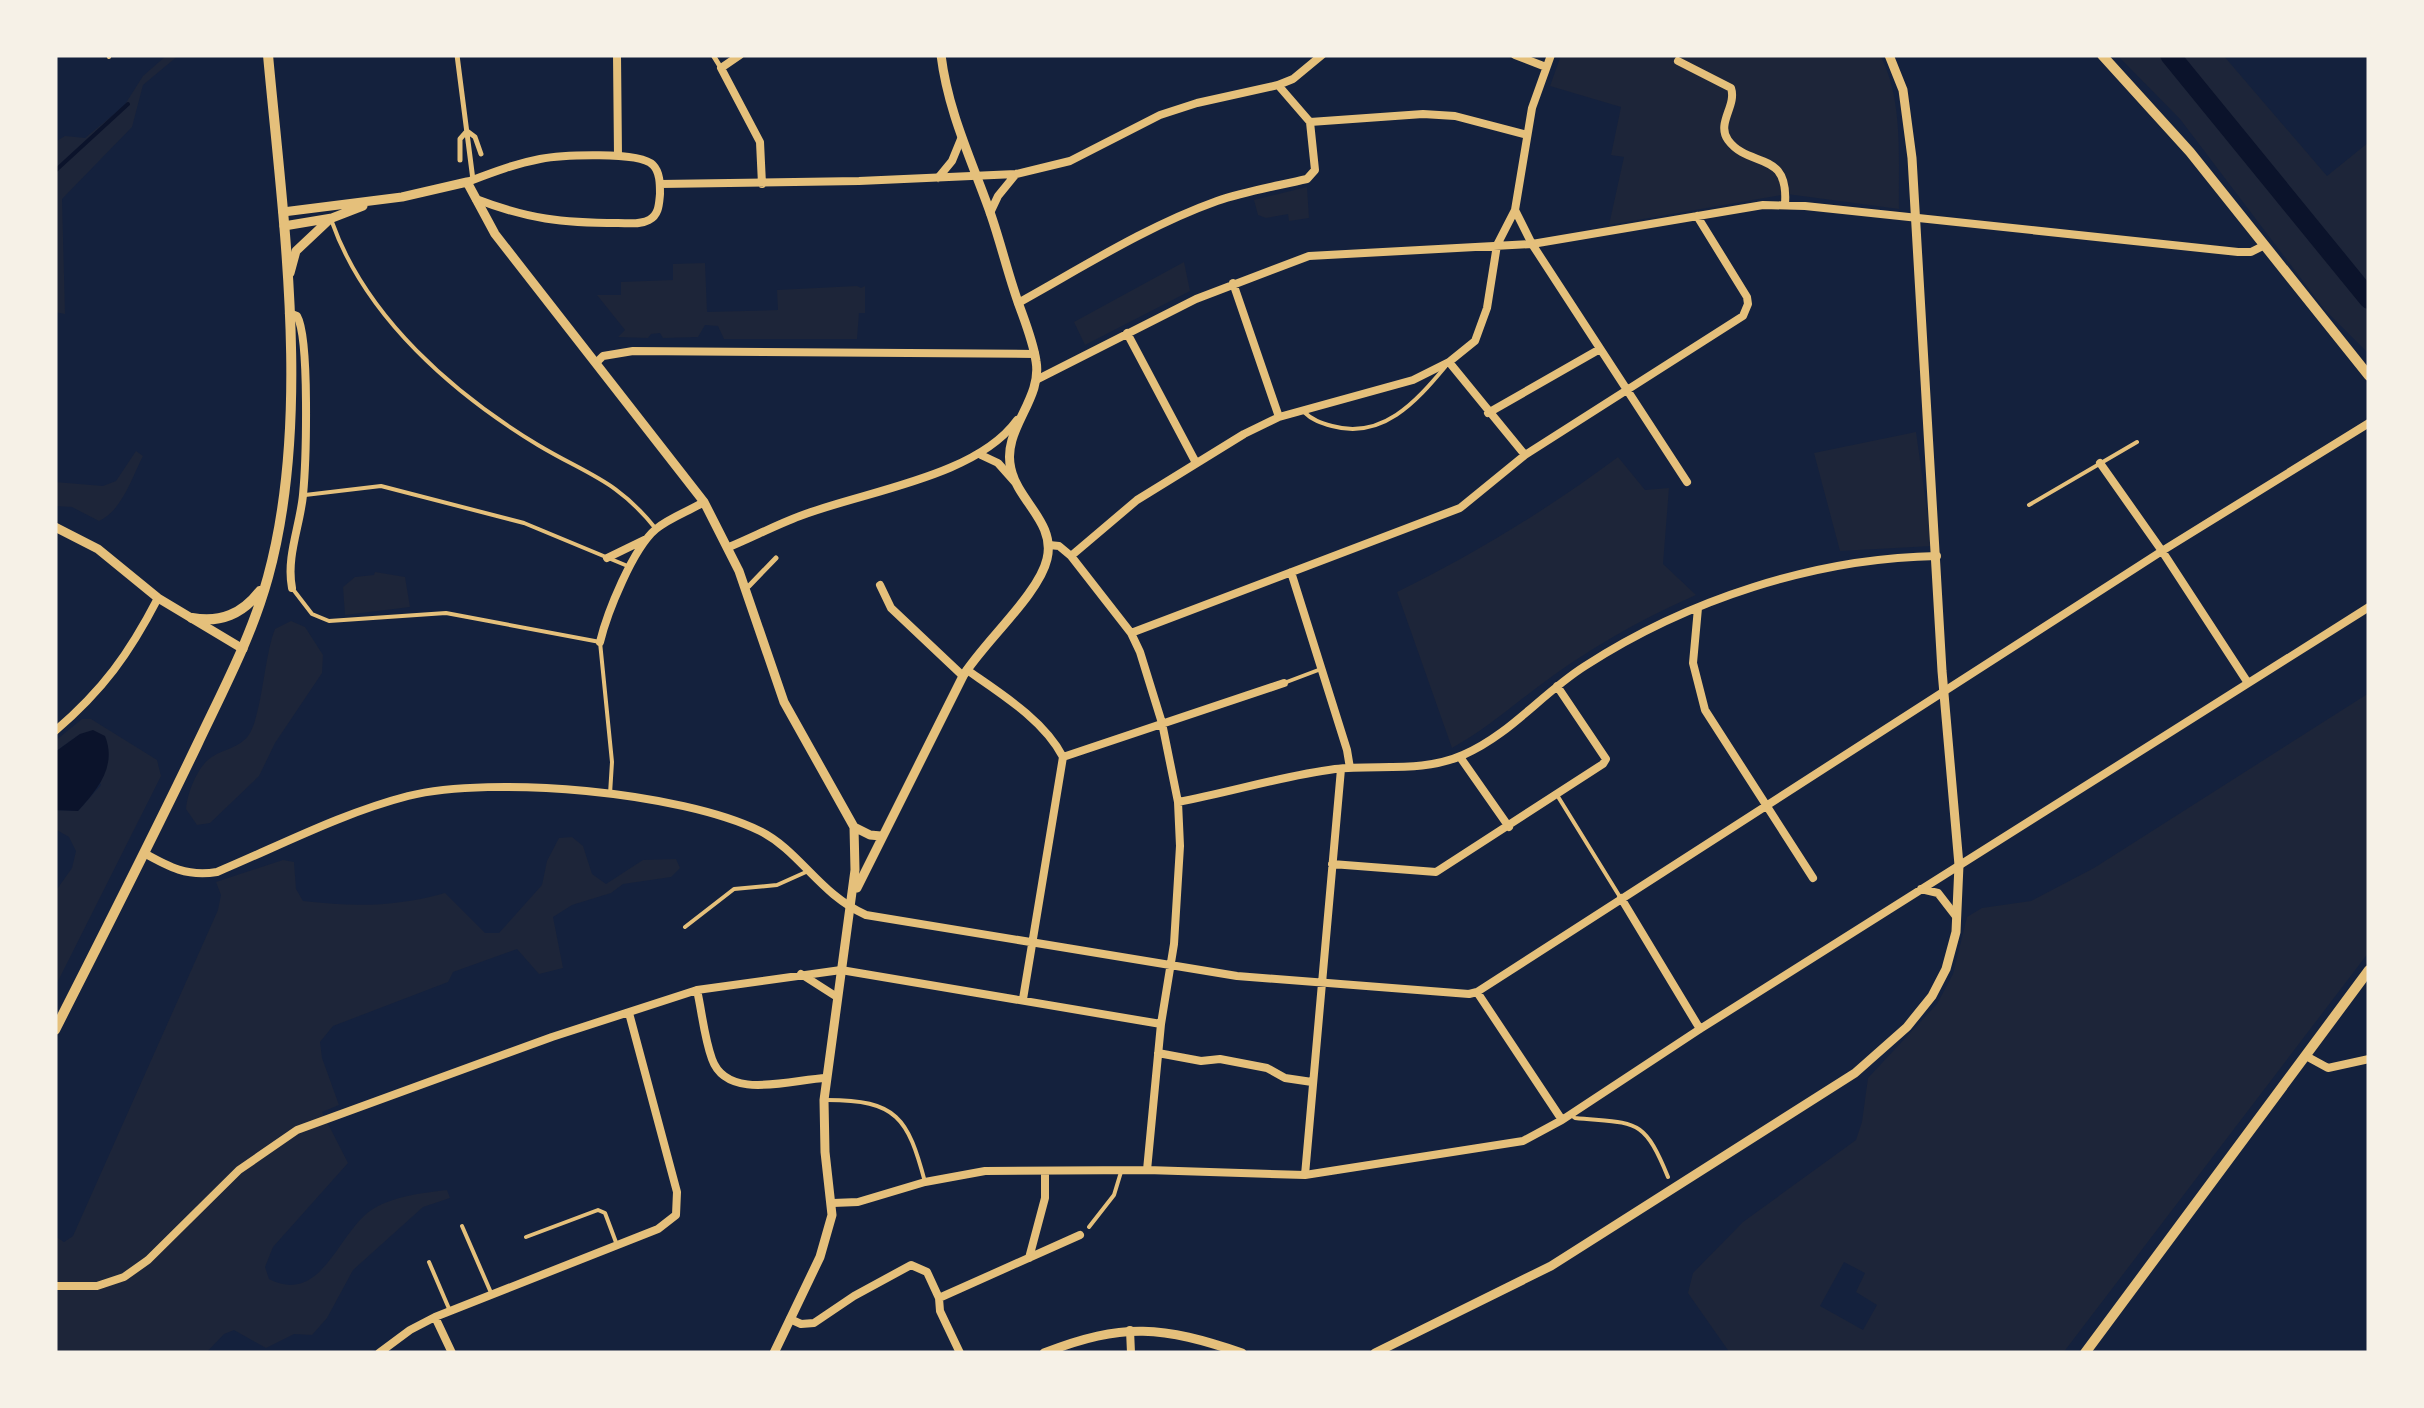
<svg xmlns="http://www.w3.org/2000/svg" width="2424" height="1408" font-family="Rubik,sans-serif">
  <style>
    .green { fill: #1d2539; fill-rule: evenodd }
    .water { fill: #0b132b }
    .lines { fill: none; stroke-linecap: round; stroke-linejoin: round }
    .stream { stroke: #0b132b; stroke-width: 4 }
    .river { stroke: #0b132b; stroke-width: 20 }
    .service { stroke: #e5c07b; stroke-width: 4 }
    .pedestrian { stroke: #e5c07b; stroke-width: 5 }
    .minor { stroke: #e5c07b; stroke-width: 8 }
    .tertiary { stroke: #e5c07b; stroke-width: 9 }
    .secondary { stroke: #e5c07b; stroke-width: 10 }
  </style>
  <rect width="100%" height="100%" fill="#14213d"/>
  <path class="green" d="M167 55H179L143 85 132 127 62 199 65 314 55 312V142L65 136 85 138 124 106 143 76Z
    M1561 55H1880C1904 100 1898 160 1899 209L1787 194 1609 225 1624 157 1611 155 1621 107 1550 86Z
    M2117 55H2223L2327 176 2369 142V354L2324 309 2180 119Z
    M1307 187 1309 218 1289 221 1288 214 1266 218 1258 215 1254 200Z
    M1184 262 1190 291 1085 345 1074 322Z
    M705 263 707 312 778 310 777 290 857 286 861 288 865 286V313H859L857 339H724L718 326 705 325 698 337 663 338 660 333 651 334 648 338 618 337 625 330 597 295H621V282L673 280V264Z
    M1916 432 1932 546 1840 551 1814 453Z
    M136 451 143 456C132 477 122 511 99 521L72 507 55 506V482L103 486 116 481Z
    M1618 457 1645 490 1669 488 1663 564 1696 595C1638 620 1585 651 1535 689 1507 710 1483 731 1452 748L1397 592C1475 554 1548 509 1618 457Z
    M375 572 405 577 410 607 345 615 343 587 355 577 374 575Z
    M291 621 305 627 323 655 322 673 275 743 259 776 210 823 197 825 186 809C187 795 196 770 208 760 220 749 237 750 248 736 262 717 264 656 275 629Z
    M2369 693V952L2063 1353H1730L1688 1293 1693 1273 1743 1222 1856 1140 1862 1122 1868 1078 1937 1004 1953 974 1967 917 1982 908 2031 901 2094 868ZM1844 1262 1865 1273 1856 1292 1877 1305 1863 1330 1820 1306Z
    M82 719H91L157 760 161 776 55 987V892L72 868 76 851 69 837 55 829V810L78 811 101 785 80 734 55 752V741Z
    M572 837 583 846 592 874 606 884 643 860 676 859 680 868 671 877 623 884 611 893 572 905 553 917 563 968 539 974 517 949 453 972 448 982 333 1026 320 1042 322 1058 339 1105 322 1112 348 1163 273 1247 265 1267 269 1279C318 1304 335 1243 364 1216 384 1197 421 1193 447 1190L450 1198 423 1207 353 1270 327 1318 312 1335 294 1334 266 1348 234 1330 224 1334 206 1353H55V1236L64 1242 73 1236 218 910 221 895 216 882 283 860 294 862 296 889 303 901C355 907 395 907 445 893L485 933H499L542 885 547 861 559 838Z"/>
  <path class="water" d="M93 730 105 736C117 766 98 789 78 811L55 810V752L80 734Z"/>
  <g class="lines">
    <path class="stream" d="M55 171 128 104"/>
    <path class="river" d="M2170 55 2369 299"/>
    <path class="service" d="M108 55 109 57
      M332 222C366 318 454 394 538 445 588 475 617 480 656 529
      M1304 412C1312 420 1321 423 1332 426 1382 440 1416 402 1445 367
      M305 495 381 486 524 523 630 567
      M2029 505 2137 442
      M292 588 312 614 329 621 446 613 600 642 612 762 610 794
      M1284 683 1321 669
      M1557 795 1620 897
      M685 927 734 889 777 885 806 872
      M827 1100C897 1100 908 1118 925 1182
      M1571 1115 1575 1118C1636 1124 1643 1116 1668 1177
      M462 1226 492 1295
      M1089 1227 1114 1195 1121 1172
      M526 1237 598 1210 605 1213 617 1245
      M429 1262 450 1311"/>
    <path class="pedestrian" d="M457 55 473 180
      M713 55 721 68
      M460 160V139L467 131 475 137 481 154
      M749 586 776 558"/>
    <path class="minor" d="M617 55 618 156
      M740 55 721 68 760 142 762 184
      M1515 55 1546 67
      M1678 61 1731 88C1737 106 1716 123 1728 140 1749 169 1789 149 1785 204
      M1278 85 1310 122
      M1310 122 1423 114 1455 116 1527 135
      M938 178 952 161 961 139
      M467 182C491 173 514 164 540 159 560 155 640 151 653 165 660 172 660 184 660 194 659 204 659 215 649 220 640 225 628 223 618 223 562 223 528 219 476 199
      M660 184 859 181 1016 174 1070 161 1160 115 1197 103 1278 85 1293 79 1322 55
      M1515 210 1532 244 1687 482
      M990 213 998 196 1016 174
      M1233 283 1279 417
      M1018 303C1083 267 1147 226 1217 201 1246 191 1277 186 1307 179L1315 170 1310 122
      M289 313 297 316C310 338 306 464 303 495 300 526 286 557 292 588
      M1127 333 1195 461
      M597 362 603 356 633 351 1035 354
      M1449 362 1525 455
      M1038 379 1196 299 1309 256 1532 244 1763 205 1805 206 2238 252H2251L2263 246
      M1488 413 1600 349
      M981 455 998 463 1014 481
      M2100 463 2162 551 2248 683
      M1049 545 1059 546 1071 556 1131 633 1140 652 1162 723 1178 802 1180 846 1174 944 1161 1024 1147 1170
      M729 547C753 537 776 525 800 516 865 491 976 477 1017 420
      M1071 556 1137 500 1244 434 1279 417 1413 380 1449 362 1475 341 1487 308 1497 245 1515 210 1532 108 1551 55
      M607 558 644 540
      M1291 572 1347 750 1350 768
      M880 585 891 608 963 676
      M1698 608 1693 663 1705 710 1813 878
      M1131 633 1460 508 1525 455 1743 316 1748 304 1747 297 1697 216
      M600 642C607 613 633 548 656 529 669 518 689 511 704 502
      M967 670C1000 693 1044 720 1063 757L1023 999
      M55 731C103 690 129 654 158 598
      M1063 757 1284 683
      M1460 757 1509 827
      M1178 802C1231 792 1282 776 1335 769 1377 764 1423 773 1463 755 1511 734 1541 694 1585 666 1687 600 1815 558 1937 556
      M144 853C169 867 187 877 217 872 279 846 342 813 408 796 493 775 681 792 760 831 800 851 819 894 866 915L1237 976 1469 994 1477 992 2162 551 2369 423
      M1332 864 1436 872 1603 764 1606 759 1557 686
      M1921 889 1938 893 1955 915
      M1621 898 1700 1029
      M801 974 837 997
      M697 990C702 1012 704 1037 712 1059 727 1102 793 1079 826 1078
      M1477 992 1562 1120
      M1158 1053 1201 1061 1220 1059 1267 1068 1285 1078 1312 1082
      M2306 1056 2328 1068 2369 1059
      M1305 1175 1341 769
      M833 1203 858 1202 925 1182 985 1171 1147 1170 1305 1175 1523 1141 1562 1120 1700 1029 2369 607
      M1029 1258 1045 1198V1171
      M55 1286H97L124 1277 148 1260 239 1170 297 1130 552 1037 697 990 841 970 1161 1024
      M939 1298 1080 1235
      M435 1317 452 1353
      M790 1319 801 1324 814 1323 854 1296 911 1265 927 1272 939 1298 940 1311 960 1353
      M1130 1330 1131 1353
      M379 1353 410 1330 435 1317 658 1229 676 1215 677 1192 629 1013"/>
    <path class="tertiary" d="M283 212 402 197 467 182 495 234 704 502 739 571 784 702 854 827 855 870 824 1100 825 1152 832 1215 820 1257 774 1353
      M284 226 332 218 363 206
      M290 273 296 251 330 219
      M55 527 98 549 158 598 243 649
      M854 827 870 835 881 836
      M857 888 963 676C984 642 1039 594 1047 559 1056 523 1018 501 1011 469 1001 430 1043 400 1036 361 1033 341 1025 322 1018 302 1008 274 1001 244 991 215 972 161 948 112 941 55
      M1044 1353C1124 1322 1162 1326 1242 1353
      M1375 1353 1551 1266 1855 1073 1907 1027 1932 996 1946 969 1956 932 1959 865 1942 671 1912 158 1903 90 1889 55"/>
    <path class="secondary" d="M2102 55 2190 152 2369 376
      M192 618C221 623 242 614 260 591
      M55 1030C103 935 151 841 197 745 223 690 252 636 268 577 312 417 283 219 268 55
      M2085 1353 2369 970"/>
  </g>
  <rect width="2424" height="1408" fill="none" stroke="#f6f1e7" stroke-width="115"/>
</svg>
